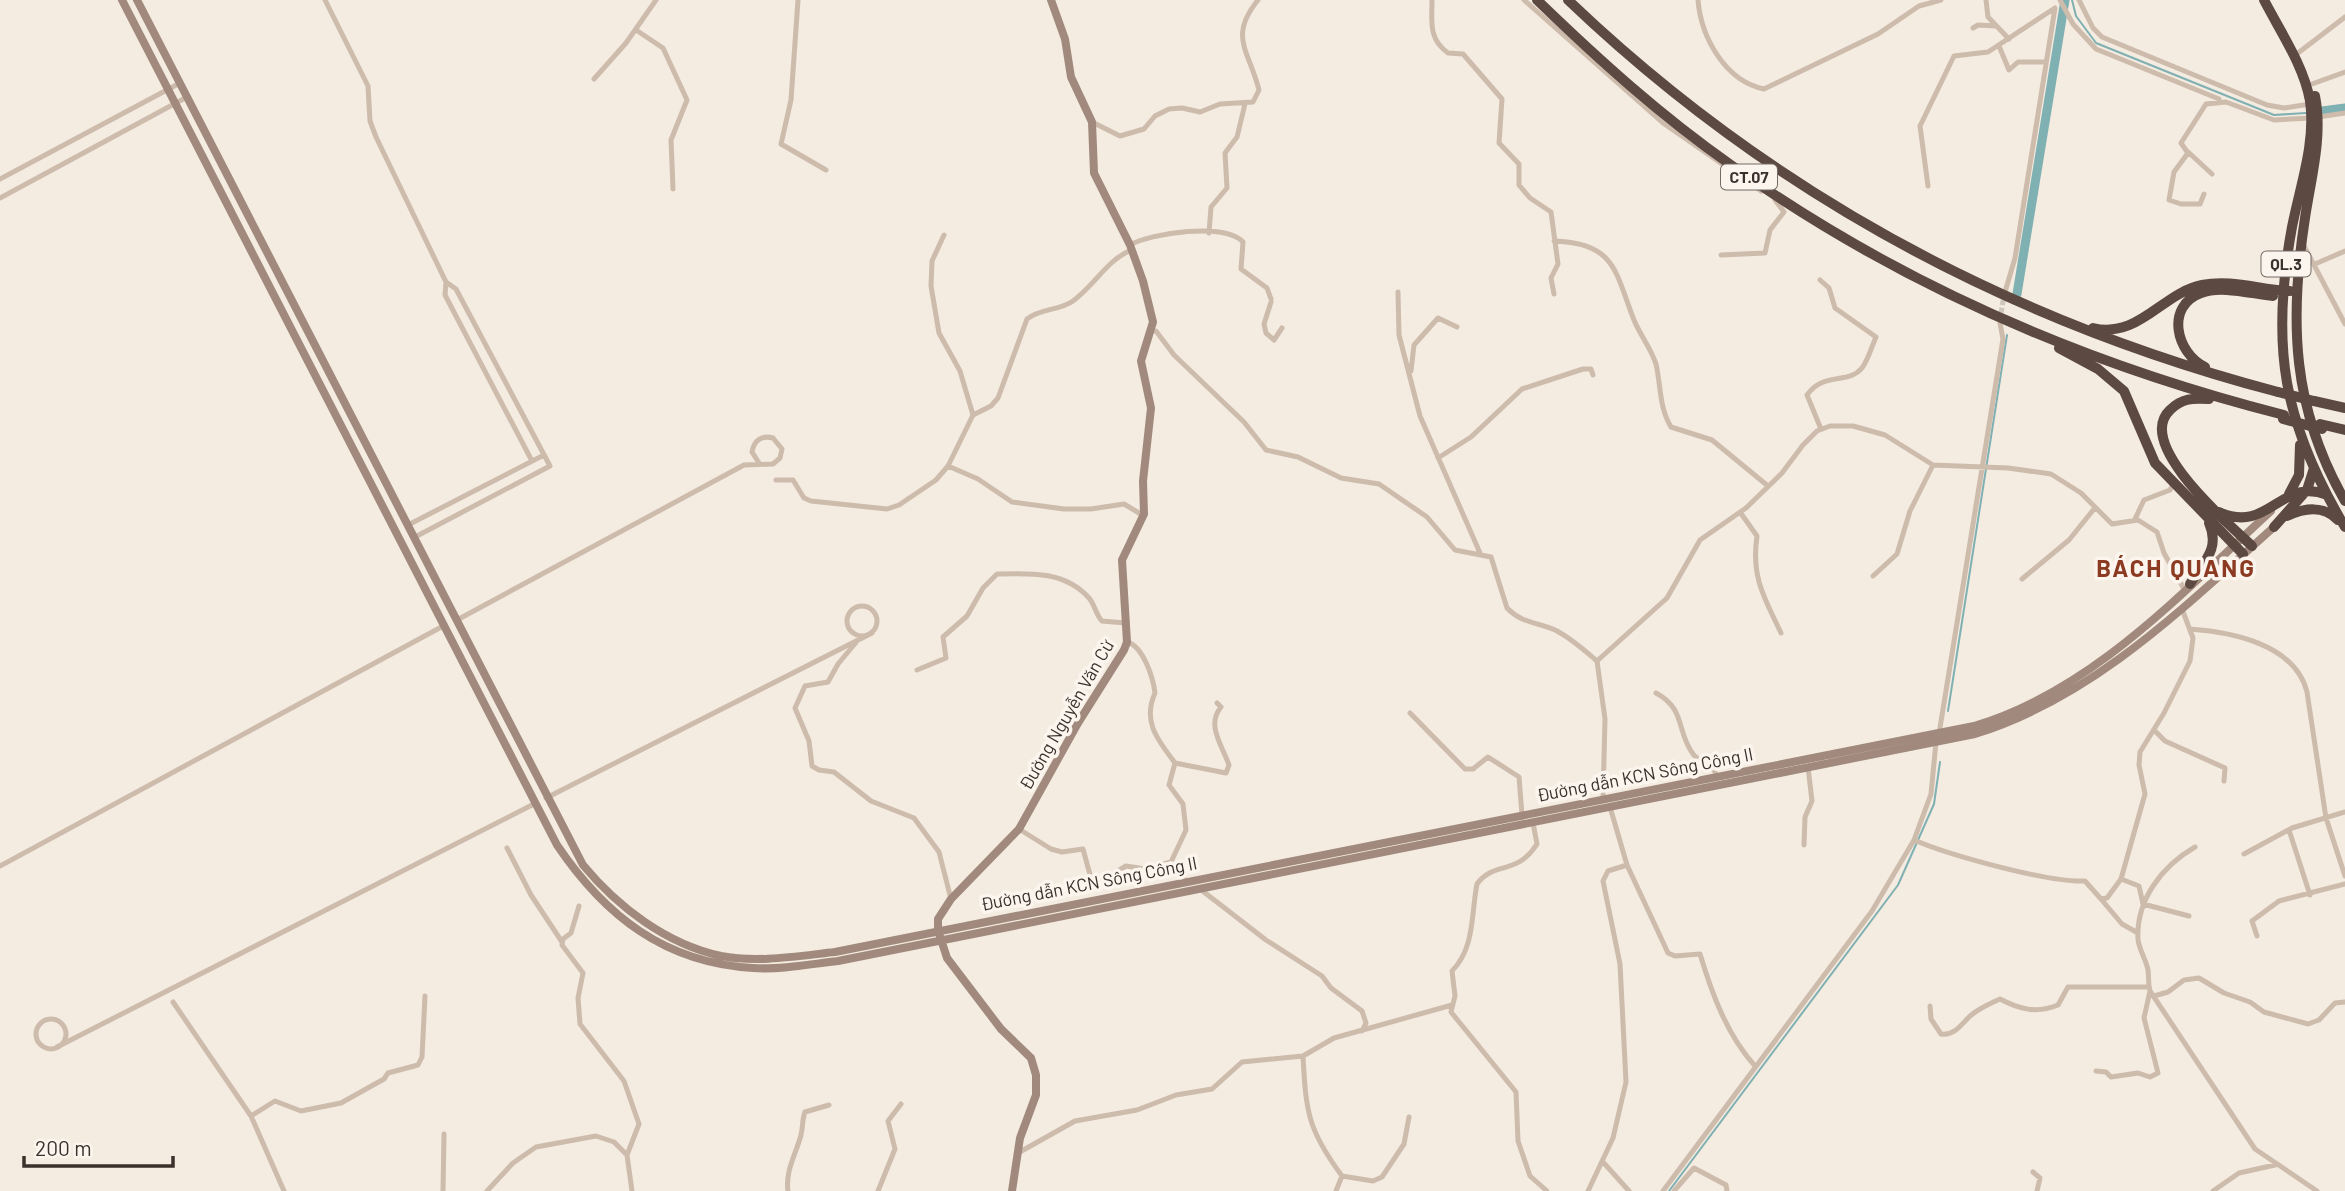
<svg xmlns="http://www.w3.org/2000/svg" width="2345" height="1191" font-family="Barlow,sans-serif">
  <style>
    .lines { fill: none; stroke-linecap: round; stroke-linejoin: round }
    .stream { stroke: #7fb0b2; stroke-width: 2 }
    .river { stroke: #7fb0b2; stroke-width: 9 }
    .street-tunnel { stroke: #cfc6bd; stroke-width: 5; stroke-dasharray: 5 2.5; stroke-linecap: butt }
    .street { stroke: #cdbbac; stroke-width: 5 }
    .secondary { stroke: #a18a7d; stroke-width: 8 }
    .highway { stroke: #5c4a42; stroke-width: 10 }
    .highway-bridge { stroke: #5c4a42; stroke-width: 10 }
    .labels { text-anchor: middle; stroke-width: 7; stroke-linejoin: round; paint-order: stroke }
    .shield { fill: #fbf5ee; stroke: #756b66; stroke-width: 2 }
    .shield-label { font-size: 16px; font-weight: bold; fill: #3b302b }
    .street-label { font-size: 18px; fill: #3b302b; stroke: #fbf5ee }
    .district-label { font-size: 24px; font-weight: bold; letter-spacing: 2px; fill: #8c3b22; stroke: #fbf5ee }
  </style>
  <rect width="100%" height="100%" fill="#f4ebe1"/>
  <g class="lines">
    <path class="stream" d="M2072 0 2076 16 2096 43 2274 115 2306 113
      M1948 711 2007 335
      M1669 1191 1898 885 1934 804 1940 762"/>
    <path class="river" d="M2322 111 2345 108
      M2017 294 2065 0"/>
    <path class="street-tunnel" d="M2000 320 2004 295"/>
    <path class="street" d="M325 0 368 86 370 121 376 137 446 282 456 289 550 466 415 537
      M798 0 791 100 781 144 826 170
      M1432 0C1432 21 1428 39 1448 53L1463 54 1502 99 1499 143 1519 164V185L1530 198 1551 212 1558 264 1551 278 1554 294
      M1524 0 1663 123 1761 191
      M1698 0C1701 37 1725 81 1764 89L1878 34 1919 6 1941 0
      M1986 0 1988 17 2009 39
      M2060 0 2073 24 2096 49 2219 99
      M2079 0 2093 28 2102 37 2267 105 2284 108 2310 104
      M1973 28 1978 25 1996 26
      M636 30 663 48 687 100 671 140 673 189
      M1999 46 2009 70 2018 62H2046
      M2298 53 2345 17
      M594 79 626 43 656 0
      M2312 84 2345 72
      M2318 117 2345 113
      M1092 122 1120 136 1144 129 1155 116 1169 109 1182 108 1200 112 1220 104 1253 102 1259 90C1249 50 1228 37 1258 0
      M2187 151 2212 174
      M0 179 180 83
      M1928 186 1920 126 1954 56 1988 52 2055 8 2015 258 2005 292
      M2204 194 2200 204H2181L2169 200 2174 172 2188 153 2181 143 2206 104 2226 102 2274 120 2311 118
      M0 198 187 97
      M1209 233 1211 207 1227 188 1225 153 1237 137 1245 104
      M944 235 932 261 931 286 939 333 960 371 973 415
      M1554 241C1616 243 1615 272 1634 320 1640 335 1651 348 1656 364 1661 386 1659 407 1671 427L1712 440 1768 486
      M2303 244 2345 324
      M1130 245C1151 233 1225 222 1243 242L1241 269 1267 288 1271 299
      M1721 255 1765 253 1770 230 1784 212 1775 200
      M2315 264 2345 251
      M1820 280 1829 288 1835 308 1876 337C1872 346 1868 360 1862 368 1848 385 1824 371 1807 395L1821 429
      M446 282 445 295 532 461
      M1398 292 1399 335 1420 416 1480 553
      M1271 302 1264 324 1266 333 1274 340 1282 328
      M1151 331H1156L1174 355 1244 422 1266 450 1298 457 1341 478 1379 484 1427 517 1455 550 1491 557 1507 608C1522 624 1539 622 1557 631 1572 639 1584 650 1597 661L1605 719 1603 798
      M1411 371 1414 345 1438 318 1457 327
      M1438 458 1471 437 1522 389 1583 369H1591L1593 375
      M948 466 978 479 1012 502 1064 509H1091L1124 504 1144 516
      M776 480H793L804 498 811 501 887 509 899 505 936 480 948 466 973 415 991 406 998 398 1027 319C1041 308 1059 311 1073 301 1094 286 1107 260 1131 250
      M1740 512 1757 536C1751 577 1764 597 1781 633
      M2135 519 2144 500 2170 490 2174 483
      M408 525 544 455
      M1873 576 1897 554 1910 511 1933 465
      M2022 579 2069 540 2094 509
      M847 621a15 15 0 1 1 30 0a15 15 0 1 1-30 0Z
      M457 620 744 465 773 464 780 458 782 449 773 438C762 435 754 440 752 452L759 463
      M2190 629C2231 632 2295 644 2307 692L2326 818 2345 876
      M858 640 838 664 828 682 805 686 795 708 809 741 812 766 819 770 834 772 871 801 914 818 939 852 951 899
      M1127 642C1143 646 1153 677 1155 693 1142 722 1158 740 1175 763L1169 785 1183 804 1186 830 1171 862 1186 881
      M1597 661 1667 598 1700 540 1746 508 1782 473 1803 445 1817 431 1830 426H1853L1885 435 1933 465 2008 468 2051 474 2081 493 2112 524 2138 520 2157 532 2164 553 2184 589
      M917 670 946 658 943 637 967 616 983 588 997 574C1030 573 1065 571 1089 598 1095 605 1096 615 1102 621L1125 623
      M1656 693C1686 709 1676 731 1693 754 1700 763 1713 764 1717 776
      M1410 713 1465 769H1473L1488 757 1519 777 1522 815
      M2154 730 2165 741 2225 768 2224 781
      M1939 734 2003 339 2000 323
      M1936 742 1931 794 1914 840C1949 855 2049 883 2085 881L2101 899 2107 898 2121 879 2145 794 2139 765 2140 752 2164 713 2190 661 2193 638 2182 609
      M1175 763 1226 773 1229 765C1222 745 1206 725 1221 707L1217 703
      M546 798 872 633
      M1610 807 1627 865 1668 953 1675 956 1700 954C1712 994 1727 1035 1755 1066
      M1533 823 1537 844C1517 876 1493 861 1477 884 1471 914 1475 948 1452 971L1455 996 1451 1012 1516 1092 1518 1141 1530 1176 1547 1191
      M1019 829 1051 849 1062 852 1083 849 1092 882 1101 881 1126 866 1145 869 1171 862
      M2289 830 2310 895
      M1804 845 1805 817 1812 801 1808 767
      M2195 847C2162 866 2136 900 2138 939 2139 950 2146 959 2148 970 2149 977 2148 984 2150 991L2255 1149 2317 1191
      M507 848 531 895 562 942
      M2244 854 2292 828 2345 812
      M0 866 445 625
      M2121 879 2139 886 2143 904 2189 916
      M1200 889 1266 940 1322 976 1331 988 1362 1011 1366 1023 1362 1031
      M2101 899 2122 924 2138 933
      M579 906 571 933 563 939 562 945 583 973 578 998 580 1024 624 1081 639 1124 627 1155 632 1191
      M2257 936 2252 921 2279 901 2345 884
      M2154 996 2168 992 2184 980 2199 978 2224 993 2250 1002 2264 1012 2308 1024 2319 1020 2335 1003 2345 1002
      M173 1002 251 1116 284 1191
      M1930 1006 1931 1019 1941 1034C1954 1036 1961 1025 1969 1017 1976 1010 1991 1003 2000 999 2019 1009 2036 1014 2058 1005L2068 987H2149
      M36 1034a15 15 0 1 1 30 0a15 15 0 1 1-30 0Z
      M57 1047 536 803
      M1303 1056C1306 1113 1308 1130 1342 1176L1373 1181 1382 1177 1404 1144 1409 1117
      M2096 1071 2106 1072 2111 1077 2138 1073 2150 1077 2158 1073 2144 1018 2150 991
      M251 1116 275 1101 301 1111 341 1103 384 1079 388 1073 418 1065 422 1057 425 996
      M1018 1153 1075 1121 1137 1110 1176 1095 1212 1089 1242 1062 1303 1056 1334 1038 1452 1005
      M1603 1162 1629 1191
      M2033 1172 2040 1178 2037 1191
      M443 1191 444 1134
      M487 1191 513 1163 536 1147 596 1136 614 1142 627 1155
      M788 1191C785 1171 796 1154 801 1135 803 1127 802 1120 805 1112L829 1105
      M878 1191 895 1149 888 1121 901 1104
      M1336 1191 1342 1176
      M1588 1191 1613 1138 1626 1082 1620 964 1603 881 1608 871 1627 865
      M1663 1191 1872 911 1914 840
      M1674 1191 1694 1168 1726 1185 1727 1191
      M2213 1191 2239 1173 2275 1165"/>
    <path class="secondary" d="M122 0 557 845C605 916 665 963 753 968 781 970 811 964 838 961L1975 734C2094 697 2183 608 2274 527
      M137 0 583 865C618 907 666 944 721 956 758 963 798 956 835 952L1974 726C2094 690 2181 593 2271 511
      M1012 1191 1020 1138 1036 1095V1075L1031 1058 1001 1029 947 958 938 930V919L951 899 1019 829 1078 723 1124 650 1127 642 1122 560 1144 514 1143 481 1151 408 1141 361 1153 322 1143 281 1130 245 1094 173 1092 122 1071 77 1065 39 1051 0"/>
    <path class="highway" d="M1537 0C1598 59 1661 116 1731 165 1897 283 2087 365 2284 415
      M1568 0C1770 193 2008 321 2278 392
      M2264 0C2280 31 2304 66 2310 101 2316 143 2300 186 2292 227 2270 346 2283 423 2345 527
      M2315 96C2323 136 2311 178 2305 218 2289 321 2292 409 2345 501
      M2093 328C2139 339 2162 293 2202 285 2231 279 2261 290 2290 291
      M2059 348 2098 369 2124 391 2155 463 2243 554
      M2205 367C2176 353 2165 306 2201 293 2221 285 2252 294 2273 296
      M2209 399C2193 398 2182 398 2170 410 2134 444 2229 524 2252 546
      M2314 401 2345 408
      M2320 424 2345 430
      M2289 494 2299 475 2300 445
      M2219 512C2269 535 2281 476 2327 495
      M2287 516C2304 508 2324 505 2338 520
      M2274 527 2307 490 2314 468
      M2190 584C2202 563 2221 550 2209 523"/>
    <path class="highway-bridge" d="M2278 392 2314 401
      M2283 419 2322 429"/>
  </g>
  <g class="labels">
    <g class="shield">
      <rect x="1721" y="164.5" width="56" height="25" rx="5"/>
      <rect x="2261.5" y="251.5" width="49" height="25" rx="5"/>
    </g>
    <g class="shield-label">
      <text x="1749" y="183">CT.07</text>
      <text x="2286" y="270">QL.3</text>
    </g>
    <g class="street-label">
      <text transform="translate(1067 715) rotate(-60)" y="6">Đường Nguyễn Văn Cừ</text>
      <text transform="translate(1645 775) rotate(-11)" y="6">Đường dẫn KCN Sông Công II</text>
      <text transform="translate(1089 884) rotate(-11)" y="6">Đường dẫn KCN Sông Công II</text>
    </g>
    <g class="district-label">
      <text x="2176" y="577">BÁCH QUANG</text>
    </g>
  </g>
  <path d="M24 1156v10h149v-10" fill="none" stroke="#3b302b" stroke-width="3.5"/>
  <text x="35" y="1156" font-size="21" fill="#3b302b" stroke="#fbf5ee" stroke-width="5" paint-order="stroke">200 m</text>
</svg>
